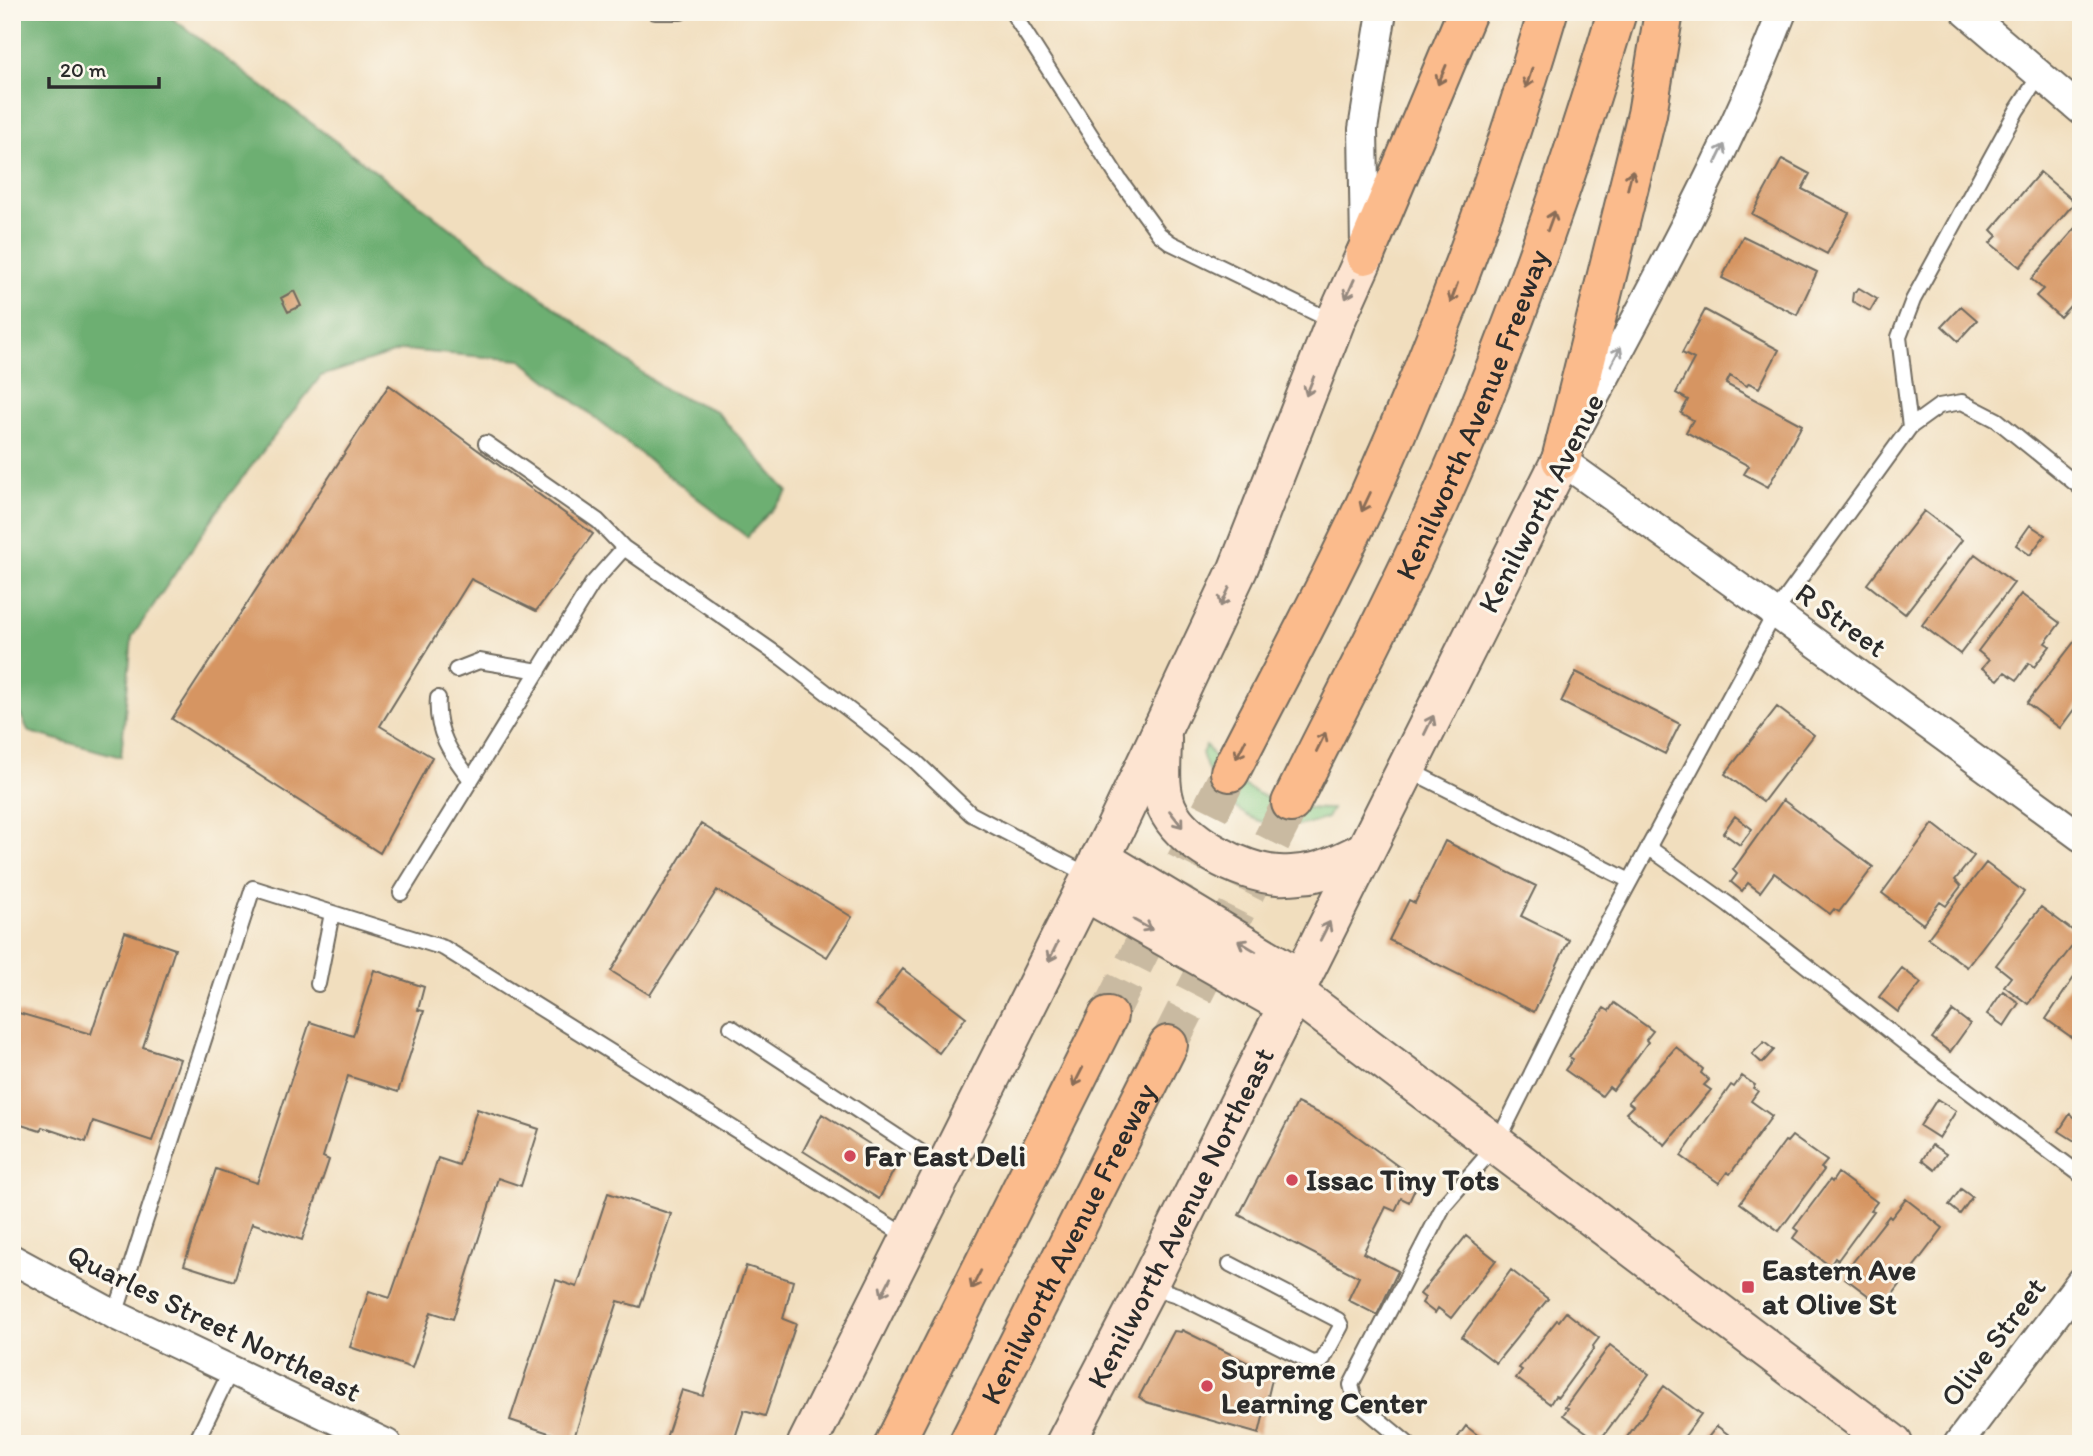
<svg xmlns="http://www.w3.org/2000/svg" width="2093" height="1456" font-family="Itim,sans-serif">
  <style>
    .green { fill: #87cb85; stroke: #597b58; stroke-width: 2 }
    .forest { fill: #6daf72; stroke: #4c6d4e; stroke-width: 2 }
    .building { fill: #d69562 }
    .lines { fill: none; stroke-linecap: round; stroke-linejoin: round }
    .motorway-tunnel { stroke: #c9baa1; stroke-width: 38; stroke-dasharray: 38 19; stroke-linecap: butt }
    .service-casing { stroke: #706a5e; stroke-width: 18 }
    .minor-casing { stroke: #706a5e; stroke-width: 32 }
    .secondary-casing { stroke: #706a5e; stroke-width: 42 }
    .motorway-casing { stroke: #706a5e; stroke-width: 42 }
    .service { stroke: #fff; stroke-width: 14 }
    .minor { stroke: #fff; stroke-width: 28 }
    .secondary { stroke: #fde4d1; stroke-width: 38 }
    .motorway { stroke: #fbbb8c; stroke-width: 38 }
    .oneway { stroke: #896c57 }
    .oneway2 { stroke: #a0a0a0 }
    .oneway3 { stroke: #94887e }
    .poi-dot { fill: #d1495b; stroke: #fbf7ec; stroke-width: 2.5 }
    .labels { text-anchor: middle; stroke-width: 6; stroke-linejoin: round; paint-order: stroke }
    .street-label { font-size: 30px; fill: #2b2b2b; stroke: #fbf7ec }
    .poi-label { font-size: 30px; font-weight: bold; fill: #2b2b2b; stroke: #fbf7ec; text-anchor: start }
  </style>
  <rect width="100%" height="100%" fill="#fbf7ec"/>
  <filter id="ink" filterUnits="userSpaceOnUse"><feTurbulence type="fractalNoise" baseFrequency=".0143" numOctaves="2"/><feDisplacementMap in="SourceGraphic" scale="14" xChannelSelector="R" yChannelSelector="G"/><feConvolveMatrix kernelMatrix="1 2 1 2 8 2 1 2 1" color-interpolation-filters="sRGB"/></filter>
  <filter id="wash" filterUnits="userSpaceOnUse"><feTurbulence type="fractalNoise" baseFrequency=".00686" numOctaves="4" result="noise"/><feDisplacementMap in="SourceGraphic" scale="28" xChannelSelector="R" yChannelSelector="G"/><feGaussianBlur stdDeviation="1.57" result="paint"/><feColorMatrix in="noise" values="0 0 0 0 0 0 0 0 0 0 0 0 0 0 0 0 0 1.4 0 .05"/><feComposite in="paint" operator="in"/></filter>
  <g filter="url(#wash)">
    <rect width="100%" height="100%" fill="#f1debe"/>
    <path class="green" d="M1206 745C1232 790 1281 810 1332 809L1327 818C1268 840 1219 813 1202 753Z"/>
    <path class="forest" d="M12 12H164L665 390 716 411 788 492 747 537 521 360 403 350 321 376 223 503 132 637 121 757 29 732 12 698Z"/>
    <g id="blocks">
      <path class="building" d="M1782 159 1810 174 1802 189 1849 213 1827 254 1752 214Z
        M2040 172 2075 202 2020 267 1990 243 1997 236 1991 230Z
        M2081 222V294L2060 317 2036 296 2043 289 2031 279Z
        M1743 236 1817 272 1797 315 1722 278Z
        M1859 288 1877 299 1870 311 1852 301 1853 293Z
        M294 291 301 306 288 312 281 298Z
        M1961 306 1977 320 1958 341 1942 326Z
        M1705 310 1779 350 1759 388 1749 383 1747 386 1730 376 1726 384 1802 425 1768 487 1744 474 1749 466 1686 432 1693 420 1681 413 1688 400 1676 393 1694 359 1682 353Z
        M389 385 593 534 536 611 471 579 380 726 432 757 380 853 172 719Z
        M1924 511 1962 540 1905 614 1867 584Z
        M2030 525 2045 535 2030 555 2016 545Z
        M1975 554 2014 583 1960 654 1922 625Z
        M2021 594 2060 623 2045 643 2050 646 2034 667 2029 663 2017 680 2005 672 1998 680 1982 668 1989 660 1978 651Z
        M2081 633V700L2060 728 2027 703Z
        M1576 672 1680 724 1665 754 1561 702Z
        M1777 707 1814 735 1763 802 1725 774Z
        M1783 800 1873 867 1839 912 1834 909 1830 914 1774 873 1760 892 1748 883 1742 891 1731 882 1737 874 1733 870Z
        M1735 816 1752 829 1740 845 1723 833Z
        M701 824 852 917 827 957 717 890 650 995 611 971Z
        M1933 824 1974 856 1955 880 1961 886 1946 906 1940 902 1923 924 1882 893Z
        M1445 841 1536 886 1521 916 1569 940 1534 1012 1389 940 1409 900 1415 903Z
        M1986 863 2024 892 1967 967 1928 938Z
        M2041 907 2080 936 2028 1004 2004 986 2011 977 1996 965Z
        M125 932 175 949 143 1047 180 1059 152 1141 93 1121 86 1142 42 1127 40 1131 12 1122V1011L91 1034Z
        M2081 967V1044L2046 1019Z
        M1902 968 1921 983 1898 1012 1879 997Z
        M903 969 966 1017 939 1053 876 1005Z
        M374 970 424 987 418 1010 424 1011 398 1092 348 1076 323 1157 329 1160 302 1240 252 1223 234 1281 184 1265 216 1169 257 1183 310 1022 353 1036Z
        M2003 991 2019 1003 2004 1026 1987 1014Z
        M1614 1003 1653 1031 1646 1040 1648 1042 1613 1090 1609 1087 1602 1096 1565 1070 1573 1059 1569 1057 1604 1008 1609 1011Z
        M1953 1011 1970 1024 1950 1052 1932 1038Z
        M1764 1042 1774 1050 1762 1063 1752 1054Z
        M1676 1047 1703 1069 1701 1073 1709 1080 1704 1085 1711 1090 1665 1145 1626 1113 1633 1106 1628 1102Z
        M1742 1076 1755 1085 1753 1088 1758 1091 1751 1101 1772 1116 1730 1174 1727 1172 1719 1183 1681 1156 1731 1085 1734 1087Z
        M1937 1099 1956 1111 1939 1138 1920 1126Z
        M1297 1103 1338 1122 1402 1169 1398 1179 1416 1187 1409 1202 1401 1198 1395 1211 1386 1207 1363 1253 1398 1271 1377 1315 1348 1300 1359 1277 1239 1215Z
        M477 1109 539 1129 521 1186 498 1178 453 1319 431 1312 412 1368 350 1347 369 1291 390 1298 438 1158 459 1165Z
        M822 1114 898 1162 879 1199 803 1151Z
        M2070 1114 2081 1122V1145L2059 1131Z
        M1792 1136 1827 1161 1821 1168 1824 1170 1779 1231 1740 1203 1785 1141 1787 1142Z
        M1932 1145 1946 1154 1935 1170 1922 1160Z
        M1838 1173 1877 1202 1871 1210 1874 1211 1838 1260 1835 1258 1830 1266 1793 1238 1798 1231 1794 1228 1830 1180 1832 1182Z
        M1961 1189 1972 1197 1960 1214 1949 1205Z
        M608 1193 671 1214 640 1307 618 1301 573 1441 510 1420 556 1280 577 1287Z
        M1906 1199 1943 1228 1890 1298 1888 1296 1881 1305 1845 1278 1852 1269 1849 1267 1889 1216 1891 1218Z
        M1466 1236 1496 1260 1451 1318 1438 1308 1435 1313 1422 1303 1425 1298 1420 1294Z
        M746 1266 793 1281 783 1319 796 1324 765 1416 744 1410 733 1444H664L682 1390 703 1396Z
        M1511 1270 1548 1299 1496 1363 1462 1337Z
        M1566 1312 1599 1338 1593 1346 1594 1348 1558 1397 1555 1396 1550 1404 1516 1378 1522 1370 1519 1368 1557 1320 1559 1321Z
        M1182 1330 1273 1375 1259 1434 1146 1402 1139 1397 1174 1331 1181 1332Z
        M1610 1345 1649 1374 1603 1436 1601 1435 1597 1440 1563 1415 1568 1408 1565 1407Z
        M1664 1386 1701 1414 1679 1444H1622Z
        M1466 1426 1480 1437 1475 1444H1453Z
        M1717 1426 1741 1444H1703Z"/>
    </g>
  </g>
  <g filter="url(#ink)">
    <use href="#blocks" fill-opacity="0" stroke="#706a5e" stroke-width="2"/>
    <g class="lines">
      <path class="motorway-tunnel" d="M1108 1016 1230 772
        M1168 1045 1291 803"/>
      <defs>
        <path id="service" d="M655 12H681
          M1012 12 1119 179 1159 234 1171 243 1334 322
          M1910 427 1899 337 1913 300 2017 110 2040 75
          M486 443 598 521 624 548 782 658 914 760 971 814 1090 876
          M456 670 479 661 539 671
          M438 698C435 732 451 754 471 780
          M1409 770 1630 881
          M1648 847 1728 904 1920 1055 2081 1175
          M401 893 592 584 624 548
          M318 984 332 913
          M731 1027 945 1168
          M1149 1286 1177 1295 1313 1363 1322 1361 1341 1326 1338 1320 1230 1264
          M115 1315 253 888 444 948 909 1238
          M195 1444 231 1370
          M1408 1444 1355 1400 1351 1385 1444 1205 1496 1145 1594 948 1775 613 1910 427 1939 406 1962 402 1997 420 2081 488"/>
        <path id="minor" d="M1782 12C1722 168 1638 313 1561 460L1775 613 2081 837
          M1966 12 2081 110
          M1365 246 1363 129 1382 12
          M12 1259 115 1315 387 1444
          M1958 1444 2081 1281"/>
        <g id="secondary">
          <path d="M1162 738C1162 761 1158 787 1167 808 1182 842 1241 873 1278 875 1288 876 1300 874 1310 873 1329 870 1348 859 1365 851"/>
          <path d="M1100 858 1284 969 1294 992 1893 1444"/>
          <path d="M1084 891 1270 996 1294 992"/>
          <path d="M807 1444 1115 829 1238 569 1335 322 1365 255"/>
          <path id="s1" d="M1065 1444 1148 1285 1561 460"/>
        </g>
        <g id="motorway">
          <path d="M1365 255 1467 12"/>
          <path d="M1561 460 1647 114 1664 12"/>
          <path d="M1230 772C1276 681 1326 591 1368 498 1439 340 1499 178 1548 12"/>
          <path id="s2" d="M1291 803C1340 704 1393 605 1438 504 1510 344 1567 180 1617 12"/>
          <path d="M894 1444 1108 1016"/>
          <path id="s3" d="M968 1444 1168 1045"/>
        </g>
      </defs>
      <use href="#service" class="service-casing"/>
      <use href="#minor" class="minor-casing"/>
      <use href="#secondary" class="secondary-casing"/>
      <use href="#motorway" class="motorway-casing"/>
      <use href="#service" class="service"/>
      <use href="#minor" class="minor"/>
      <use href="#secondary" class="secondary"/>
      <use href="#motorway" class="motorway"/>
    </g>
    <defs><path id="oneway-shaft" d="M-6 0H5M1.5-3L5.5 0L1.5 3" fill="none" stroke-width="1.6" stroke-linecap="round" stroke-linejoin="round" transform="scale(1.75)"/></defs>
    <g class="oneway">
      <use href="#oneway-shaft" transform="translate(1442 75) rotate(113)"/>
      <use href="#oneway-shaft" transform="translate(1529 78) rotate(108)"/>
      <use href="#oneway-shaft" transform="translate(1630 180) rotate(-76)"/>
      <use href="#oneway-shaft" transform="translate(1551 221) rotate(-70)"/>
      <use href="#oneway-shaft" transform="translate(1454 293) rotate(110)"/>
      <use href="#oneway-shaft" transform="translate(1366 502) rotate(115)"/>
      <use href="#oneway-shaft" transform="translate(1321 742) rotate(-64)"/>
      <use href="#oneway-shaft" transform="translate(1241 749) rotate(117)"/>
      <use href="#oneway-shaft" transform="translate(1078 1077) rotate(117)"/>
      <use href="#oneway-shaft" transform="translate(976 1280) rotate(117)"/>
    </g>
    <g class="oneway2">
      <use href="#oneway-shaft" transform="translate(1720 154) rotate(-64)"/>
      <use href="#oneway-shaft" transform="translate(1616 356) rotate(-62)"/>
    </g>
    <g class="oneway3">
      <use href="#oneway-shaft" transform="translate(1350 289) rotate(114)"/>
      <use href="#oneway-shaft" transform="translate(1310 386) rotate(112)"/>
      <use href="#oneway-shaft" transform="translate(1225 597) rotate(115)"/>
      <use href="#oneway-shaft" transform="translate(1429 725) rotate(-64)"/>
      <use href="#oneway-shaft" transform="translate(1176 819) rotate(52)"/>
      <use href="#oneway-shaft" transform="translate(1143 925) rotate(29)"/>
      <use href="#oneway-shaft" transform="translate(1325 931) rotate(-63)"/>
      <use href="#oneway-shaft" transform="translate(1247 946) rotate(-149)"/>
      <use href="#oneway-shaft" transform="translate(1053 952) rotate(116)"/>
      <use href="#oneway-shaft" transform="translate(886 1287) rotate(117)"/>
    </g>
  </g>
  <g class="poi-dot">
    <circle cx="850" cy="1156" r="7"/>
    <circle cx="1292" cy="1180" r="7"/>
    <rect x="1741" y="1280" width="14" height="14" rx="3.5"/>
    <circle cx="1207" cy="1386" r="7"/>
  </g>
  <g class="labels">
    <g class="street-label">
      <text dy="10" stroke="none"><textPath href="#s2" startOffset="429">Kenilworth Avenue Freeway</textPath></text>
      <text transform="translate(1541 503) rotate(-63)" y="10">Kenilworth Avenue</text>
      <text transform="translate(1841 620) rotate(36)" y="10">R Street</text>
      <text dy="10" stroke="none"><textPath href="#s1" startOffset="254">Kenilworth Avenue Northeast</textPath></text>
      <text dy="10" stroke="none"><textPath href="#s3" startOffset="224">Kenilworth Avenue Freeway</textPath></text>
      <text transform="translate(214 1323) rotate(26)" y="10">Quarles Street Northeast</text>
      <text transform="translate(1993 1342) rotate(-53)" y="10">Olive Street</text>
    </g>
    <g class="poi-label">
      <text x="864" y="1166">Far East Deli</text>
      <text x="1306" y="1190">Issac Tiny Tots</text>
      <text x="1762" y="1280">Eastern Ave<tspan x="1762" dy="34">at Olive St</tspan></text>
      <text x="1221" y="1379">Supreme<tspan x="1221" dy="34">Learning Center</tspan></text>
    </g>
  </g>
  <rect width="2093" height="1456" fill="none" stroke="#fbf7ec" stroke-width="42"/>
  <path d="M49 77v10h110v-10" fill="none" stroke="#2b2b2b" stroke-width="3.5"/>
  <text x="60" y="77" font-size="21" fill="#2b2b2b" stroke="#fbf7ec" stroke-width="5" paint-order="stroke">20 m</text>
</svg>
